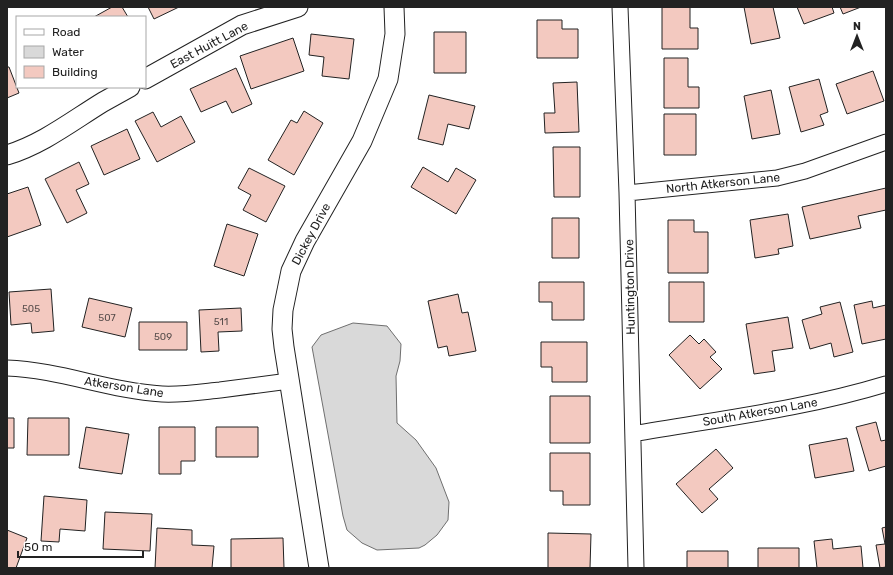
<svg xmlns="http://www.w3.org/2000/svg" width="893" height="575" font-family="Rubik,sans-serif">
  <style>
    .water { fill: #d9d9d9; stroke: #6f6f6f }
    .building { fill: #f3c9c0; stroke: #222 }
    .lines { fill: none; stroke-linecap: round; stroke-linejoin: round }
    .minor-casing { stroke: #222; stroke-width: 17 }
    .tertiary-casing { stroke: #222; stroke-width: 21 }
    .minor { stroke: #fff; stroke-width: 15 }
    .tertiary { stroke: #fff; stroke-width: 19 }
    .labels { text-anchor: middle; stroke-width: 3; stroke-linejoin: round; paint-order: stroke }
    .number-label { font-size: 10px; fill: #564c4a }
    .street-label { font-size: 12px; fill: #222; stroke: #fff }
  </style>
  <rect width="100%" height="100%" fill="#fff"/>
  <path class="water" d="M353 323 387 326 401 344 400 361 396 376 397 423 416 440 436 468 449 502 448 520 437 535 425 545 419 548 377 550 362 543 347 530 343 516 312 347 321 335Z"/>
  <path class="building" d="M112 7H122L128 17H94Z
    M148 7H179L154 19Z
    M662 7H690V28H698V49H662Z
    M744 7H773L780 38 751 44Z
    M797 7H832L834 13 804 24Z
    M840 7H861L843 14Z
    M537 20H562V29H578V58H537Z
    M434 32H466V73H434Z
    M311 34 354 39 349 79 322 76 324 57 309 55Z
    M293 38 304 71 251 89 240 56Z
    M664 58H688V87H699V108H664Z
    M7 67H9L19 93 7 98Z
    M236 68 252 104 232 113 226 101 201 112 190 89Z
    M873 71 884 101 847 114 836 84Z
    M819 79 828 112 820 115 824 125 801 132 789 87Z
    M577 82 579 132 545 133 544 113H555L553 83Z
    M771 90 780 134 752 139 744 96Z
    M429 95 475 106 469 129 448 124 443 145 418 139Z
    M304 111 323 123 294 175 268 160 291 120 297 123Z
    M153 112 161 127 181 116 195 142 157 162 135 121Z
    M664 114H696V155H664Z
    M127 129 140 159 104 175 91 146Z
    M553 147H580V197H554Z
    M79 162 89 184 76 190 87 213 67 223 45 179Z
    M423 167 448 182 456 168 476 180 456 214 411 187Z
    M249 168 285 186 266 222 243 210 251 195 238 188Z
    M28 187 41 225 7 237V194Z
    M886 188V210L858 216 861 228 810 239 802 207Z
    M788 214 793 246 778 249 779 254 755 258 750 220Z
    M552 218H579V258H552Z
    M668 220H694V232H708V273H668Z
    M227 224 258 234 244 276 214 266Z
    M539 282H584V320H552V302H539Z
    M669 282H704V322H669Z
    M51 289 54 331 32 333 31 323 11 325 9 292Z
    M458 294 462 313 468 312 476 351 449 356 447 346 438 348 428 301Z
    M89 298 132 308 125 337 82 327Z
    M872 301 873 308 886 305V339L862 344 854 305Z
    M840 302 853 352 834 357 831 343 810 349 802 320 822 314 820 307Z
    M241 308 242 331 218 332 219 351 201 352 199 310Z
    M788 317 793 348 772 351 775 371 754 374 746 324Z
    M139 322H187V350H139Z
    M690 335 699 344 704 339 716 352 710 357 722 369 700 389 669 355Z
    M541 342H587V382H552V367H541Z
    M550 396H590V443H550Z
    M7 418H14V448H7Z
    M28 418H69V455H27Z
    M876 422 881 441 886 440V466L869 471 856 427Z
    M86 427 129 434 122 474 79 468Z
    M159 427H195V461H181V474H159Z
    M216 427H258V457H216Z
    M847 438 854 471 815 478 809 445Z
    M716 449 733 468 709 489 718 499 702 513 676 484Z
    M550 453H590V505H563V491H550Z
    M44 496 87 500 85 531 60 529 59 542 41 541Z
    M105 512 152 514 150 551 103 549Z
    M886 527V567L880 568 876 545 885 544 882 528Z
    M157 528 192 530V545L214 546 212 568H155Z
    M7 530 27 538 16 568H7Z
    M548 533 591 534 590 568H548Z
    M283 538 284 568H231V539Z
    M832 539 833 549 861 546 863 568H817L814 541Z
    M758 548H799V568H758Z
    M687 551H728V568H687Z"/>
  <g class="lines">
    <defs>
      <path id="minor" d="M620 7 627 193 636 568
        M627 193 777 178 805 171 886 142
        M7 368C60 370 110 391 162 394 182 395 201 392 220 390 243 387 266 384 289 381
        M633 434C718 419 804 409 886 384"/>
      <path id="tertiary" d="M145 79 242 25 298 7
        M7 155C43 144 72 121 103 102 112 97 121 92 130 87
        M319 568 284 347 282 329 283 310 291 271 305 241 362 141 388 79 395 34 394 7"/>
    </defs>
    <use href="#minor" class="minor-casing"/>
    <use href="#tertiary" class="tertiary-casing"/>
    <use href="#minor" class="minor"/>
    <use href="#tertiary" class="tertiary"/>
  </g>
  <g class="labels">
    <g class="number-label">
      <text x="31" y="312">505</text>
      <text x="107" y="321">507</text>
      <text x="221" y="325">511</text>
      <text x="163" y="340">509</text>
    </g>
    <g class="street-label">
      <text transform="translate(209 45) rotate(-28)" y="4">East Huitt Lane</text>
      <text transform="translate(723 183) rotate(-6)" y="4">North Atkerson Lane</text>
      <text transform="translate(311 234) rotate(-62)" y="4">Dickey Drive</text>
      <text transform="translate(630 287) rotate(-91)" y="4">Huntington Drive</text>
      <text transform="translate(124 387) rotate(9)" y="4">Atkerson Lane</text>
      <text transform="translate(760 412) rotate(-10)" y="4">South Atkerson Lane</text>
    </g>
  </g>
  <rect width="893" height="575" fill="none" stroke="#222222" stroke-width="16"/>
  <rect x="16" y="16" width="130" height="72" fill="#ffffff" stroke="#a7a7a7"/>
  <rect x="24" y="29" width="20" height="6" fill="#ffffff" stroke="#a7a7a7"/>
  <text x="52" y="36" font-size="12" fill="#222222">Road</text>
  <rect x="24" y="46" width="20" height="12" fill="#d9d9d9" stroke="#a7a7a7"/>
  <text x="52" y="56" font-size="12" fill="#222222">Water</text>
  <rect x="24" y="66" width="20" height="12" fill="#f3c9c0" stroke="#a7a7a7"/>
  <text x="52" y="76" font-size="12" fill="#222222">Building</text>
  <g transform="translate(857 36)" stroke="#ffffff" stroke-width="3" paint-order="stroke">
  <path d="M0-3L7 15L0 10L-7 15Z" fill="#222222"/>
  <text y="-6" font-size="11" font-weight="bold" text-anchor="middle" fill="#222222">N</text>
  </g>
  <path d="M18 551v6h125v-6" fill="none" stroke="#222222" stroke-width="2"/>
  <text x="24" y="551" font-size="12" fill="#222222" stroke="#ffffff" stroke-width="3" paint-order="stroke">50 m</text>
</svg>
